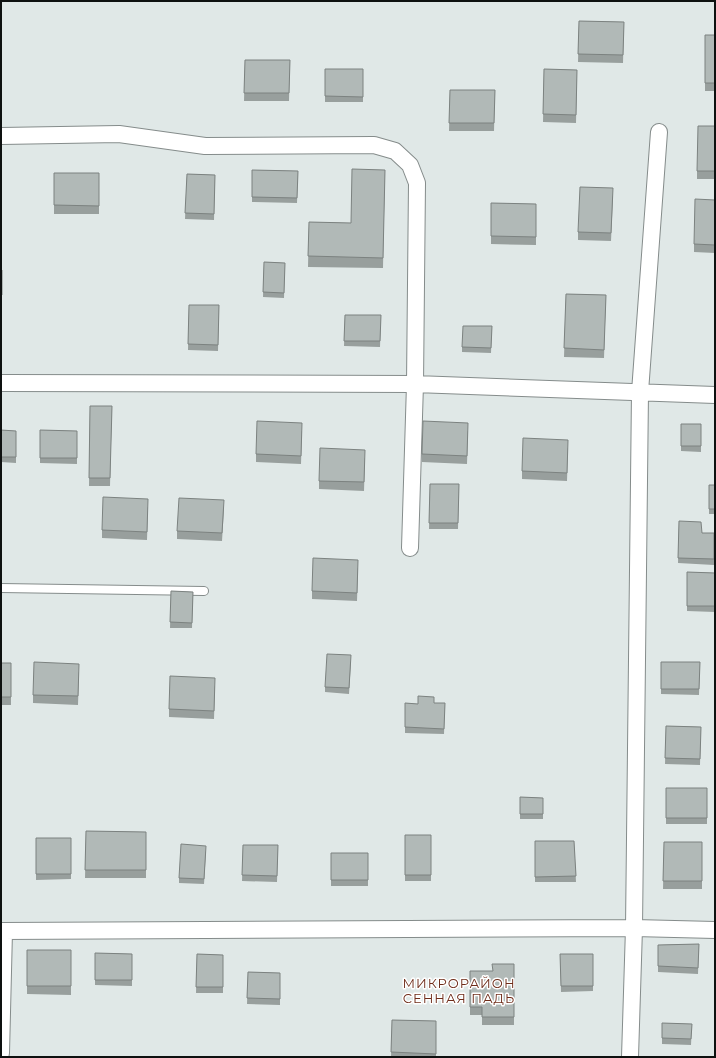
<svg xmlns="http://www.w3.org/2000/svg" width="716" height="1058" font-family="Montserrat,sans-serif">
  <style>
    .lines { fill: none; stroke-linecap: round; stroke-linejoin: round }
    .lane-casing { stroke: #858c8b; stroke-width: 10 }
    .street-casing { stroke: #858c8b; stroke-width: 18 }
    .lane { stroke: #fff; stroke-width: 8 }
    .street { stroke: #fff; stroke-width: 16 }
    .wall { fill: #989f9d }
    .building { fill: #b1b9b7; stroke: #7c8280 }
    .labels { text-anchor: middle; stroke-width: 3; stroke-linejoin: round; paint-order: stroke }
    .neighbourhood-label { font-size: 13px; letter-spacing: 1px; fill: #6f2c19; stroke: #fff }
  </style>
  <rect width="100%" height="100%" fill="#e0e8e7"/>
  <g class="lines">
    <defs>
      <path id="lane" d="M1 588 204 591"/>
      <path id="street" d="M1 136 119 134 205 146 374 145 395 151 410 165 417 183 415 384 410 548
        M1 383 415 384 715 395
        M1 931 634 928 715 930
        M1 1053 4 931
        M630 1057 634 928 640 392 659 132"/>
    </defs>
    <use href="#lane" class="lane-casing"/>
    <use href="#street" class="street-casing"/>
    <use href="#lane" class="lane"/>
    <use href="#street" class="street"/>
  </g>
  <path class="wall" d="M579 21 624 22 623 63 578 62Z
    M715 35V91H705V83Z
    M245 60H290L289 101H244Z
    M325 69H363V102H325Z
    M544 69 577 70 576 123 543 122Z
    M450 90H495L494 131H449Z
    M715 126V179H697V171Z
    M252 170 298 171 297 203 252 202Z
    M385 170 383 268 308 267 309 222 351 223Z
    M99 173V214H54V205Z
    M187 174 215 175 214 220 185 219Z
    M613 196 611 241 578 240V232Z
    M715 200V253L694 252V244Z
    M491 203 536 204V245L491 244Z
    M264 262 285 263 284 298 263 297Z
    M566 294 606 295 604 358 564 357Z
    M189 305H219L218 351 188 350Z
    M345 315H381L380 347 344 346Z
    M492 326 491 353 462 352V347Z
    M90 406H112L110 486H89Z
    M681 424H701V452L681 451Z
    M1 430 16 431V463L1 462Z
    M40 430 77 431V464L40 463Z
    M302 431 301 464 256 462V454Z
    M468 431 467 464 422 462V454Z
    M568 448 567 481 522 479V471Z
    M365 458 364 491 319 489V481Z
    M430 484H459L458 529H429Z
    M709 485H715V514H709Z
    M148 507 147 540 102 538V530Z
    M224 508 222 541 177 539V531Z
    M679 521 702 533H714V565L678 563Z
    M358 568 357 601 312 599V591Z
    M687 572 715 573V612L687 611Z
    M171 591 193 592 192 628H170Z
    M351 661 349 694 325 692V687Z
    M661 662H700L699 695 661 694Z
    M1 663H11V705H1Z
    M79 672 78 705 33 703V695Z
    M215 686 214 719 169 717V709Z
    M405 703 418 704 434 703H445L444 734 405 733Z
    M666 726 701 727 700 765 665 764Z
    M666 788H707V824H666Z
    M520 797 543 798V819H520Z
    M86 831 146 832V878H85Z
    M405 835H431V881H405Z
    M36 838H71V879L36 880Z
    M535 841H574L576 882H535Z
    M664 842H702V889H663Z
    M243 845H278L277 882 242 881Z
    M206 851 204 884 179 883V878Z
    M331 853H368V886H331Z
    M699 944 698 974 658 972V945Z
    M27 950H71V995L27 994Z
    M95 953 132 954V986L95 985Z
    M197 954 223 955V993H196Z
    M560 954H593V991L561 992Z
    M514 964V1025H482V1015H470V971H493Z
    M248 972 280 973V1005L247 1004Z
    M392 1020 436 1021V1057H391Z
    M662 1023 692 1024 691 1045 662 1044Z"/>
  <path class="building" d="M579 21 624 22 623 55 578 54Z
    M705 35H715V83H705Z
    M245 60H290L289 93H244Z
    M325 69H363V97L325 96Z
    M544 69 577 70 576 115 543 114Z
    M450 90H495L494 123H449Z
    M698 126H715V171H697Z
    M352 169 385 170 383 258 308 256 309 222 351 223Z
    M252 170 298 171 297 198 252 197Z
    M54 173H99V206L54 205Z
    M187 174 215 175 214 214 185 213Z
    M580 187 613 188 611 233 578 232Z
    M695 199 715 200V245L694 244Z
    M491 203 536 204V237L491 236Z
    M264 262 285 263 284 293 263 292Z
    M1 270H2V295H1Z
    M566 294 606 295 604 350 564 348Z
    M189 305H219L218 345 188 344Z
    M345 315H381L380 341H344Z
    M463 326H492L491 348 462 347Z
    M90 406H112L110 478H89Z
    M257 421 302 423 301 456 256 454Z
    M423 421 468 423 467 456 422 454Z
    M681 424H701V446H681Z
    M1 430 16 431V457H1Z
    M40 430 77 431V458H40Z
    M523 438 568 440 567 473 522 471Z
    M320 448 365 450 364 482 319 481Z
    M430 484H459L458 523H429Z
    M709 485H715V509H709Z
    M103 497 148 499 147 532 102 530Z
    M179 498 224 500 222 533 177 531Z
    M679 521 701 522 702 533H714V559L678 558Z
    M313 558 358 560 357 593 312 591Z
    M687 572 715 573V606H687Z
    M171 591 193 592 192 623 170 622Z
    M327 654 351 655 349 688 325 687Z
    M34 662 79 664 78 696 33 695Z
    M661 662H700L699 689H661Z
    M1 663H11V697H1Z
    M170 676 215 678 214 711 169 709Z
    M418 696 434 697V703H445L444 729 405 727V703L418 704Z
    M666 726 701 727 700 759 665 758Z
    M666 788H707V818H666Z
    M520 797 543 798V814H520Z
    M86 831 146 832V870H85Z
    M405 835H431V875H405Z
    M36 838H71V874H36Z
    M535 841H574L576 876 535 877Z
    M664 842H702V881H663Z
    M181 844 206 846 204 879 179 878Z
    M243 845H278L277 876 242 875Z
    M331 853H368V880H331Z
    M699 944 698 968 658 966V945Z
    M27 950H71V986H27Z
    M95 953 132 954V980H95Z
    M197 954 223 955V987H196Z
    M560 954H593V986H561Z
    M492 964H514V1017H482V1007H470V971H493Z
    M248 972 280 973V999L247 998Z
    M392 1020 436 1021V1054L391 1052Z
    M662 1023 692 1024 691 1039 662 1038Z"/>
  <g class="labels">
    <g class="neighbourhood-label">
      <text x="459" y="988">МИКРОРАЙОН<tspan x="459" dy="15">СЕННАЯ ПАДЬ</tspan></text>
    </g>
  </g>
  <rect width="716" height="1058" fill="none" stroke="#0e1110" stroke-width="4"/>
</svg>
